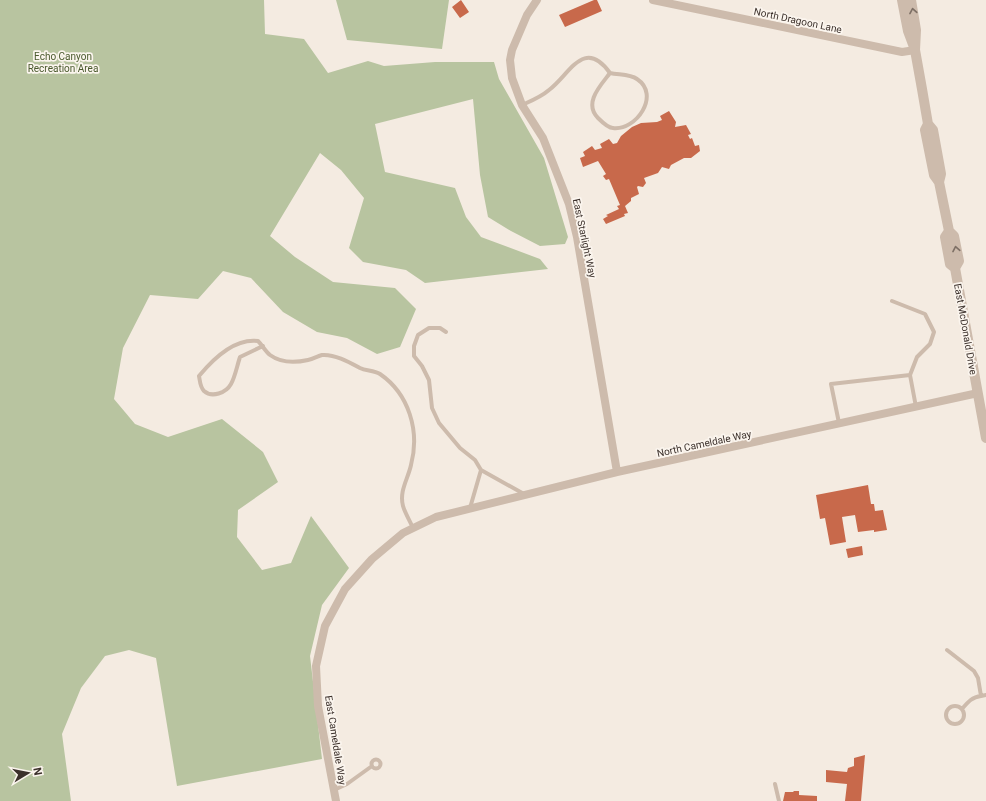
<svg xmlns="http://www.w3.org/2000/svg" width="986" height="801" font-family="Roboto,sans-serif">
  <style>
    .green { fill: #b8c4a0 }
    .building { fill: #c8694b }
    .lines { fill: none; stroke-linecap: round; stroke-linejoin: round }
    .service { stroke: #cdbbac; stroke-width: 4 }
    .minor { stroke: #cdbbac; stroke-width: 8 }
    .tertiary { stroke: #cdbbac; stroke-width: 10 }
    .oneway { stroke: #7d6f65 }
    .labels { text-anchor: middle; stroke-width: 3.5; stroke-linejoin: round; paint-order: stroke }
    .street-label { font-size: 10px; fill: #3b302b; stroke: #fbf5ee }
    .park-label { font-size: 10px; fill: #4a5a2e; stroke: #fbf5ee }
  </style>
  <rect width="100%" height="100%" fill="#f4ebe1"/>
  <path class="green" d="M0 0H264L265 34 304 39 328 73 368 61 384 66 435 62H494L499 79 544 158 568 237 565 244 540 246 511 231 488 217 480 175 473 99 375 124 385 172 455 188 466 217 481 237 540 259 548 269 425 283 406 270 363 262 349 248 364 198 341 170 320 153 270 236 295 257 333 282 395 288 416 309 400 347 377 354 347 338 317 332 283 312 251 278 223 271 198 299 150 295 123 348 114 399 135 424 168 437 222 419 263 452 278 482 238 510 237 537 262 570 291 563 311 516 349 568 322 605 310 656 322 759 177 786 156 658 129 650 105 656 81 688 62 734 71 801H0Z
    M336 0H449L442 49 347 40Z"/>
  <path class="building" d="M461 0 469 12 460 18 452 7Z
    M594 0H597L602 11 565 27 559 15Z
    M669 111 676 122 675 127 686 125 691 134 688 135 690 139 692 138 695 146 699 145 700 151 691 158H684L671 165 669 169 662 167 658 173 644 178 646 183 643 187 638 186 637 187 639 194 631 198V201L625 206 628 213 624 214 625 216 606 224 603 219 608 216 606 215 619 209 617 206 620 205 609 179 606 180 603 176 606 174 598 161 583 167 580 158 585 156 583 152 592 146 595 150 602 148 600 144 609 139 613 144 617 143 621 136 632 127 641 123 657 122 662 120 660 116Z
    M868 485 871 504H874L875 511 883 510 887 530 874 532V530L858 532 855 515 842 517 846 542 830 545 825 518 820 519 816 495Z
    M862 546 863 555 848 558 846 549Z
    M865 755 861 801H845L847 784 826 782V770L847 772 848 768 854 766V758Z
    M794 791H799V795L817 796V801H783L785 792H793Z"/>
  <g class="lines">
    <path class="service" d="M522 105C531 101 541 97 549 90 570 74 584 37 610 73 619 75 630 74 637 79 661 95 636 131 613 128 608 128 602 122 598 118 583 103 601 85 610 73
      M892 301 925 314 934 332 930 344 917 357 910 375
      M446 332 440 328H429L418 335 414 346V356L422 366 429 380 432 408 439 423 460 448 475 460 481 470 524 494
      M263 346 240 357C237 366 235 377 231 384 226 393 212 398 204 391 200 387 200 381 199 376 213 359 235 338 258 341 262 345 266 352 270 355 281 363 295 363 308 360 313 359 318 356 322 355 335 354 349 362 360 368 366 371 374 370 380 374 409 394 420 431 411 465 408 479 399 491 403 506 405 513 410 521 413 528
      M839 423 831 384 910 375 916 407
      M470 508 481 470
      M947 650 974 671 978 678 981 696 986 695
      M946 715a9 9 0 1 1 18 0a9 9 0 1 1-18 0Z
      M962 709C968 702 972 697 981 696
      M371.5 764a4.5 4.5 0 1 1 9 0a4.5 4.5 0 1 1-9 0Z
      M775 784 779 801
      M334 790 347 784 372 766"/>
    <path class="minor" d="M537 0 527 15 512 50 510 60 512 78 522 105 543 138 569 204 577 237 617 472
      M653 0 902 52 915 50
      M336 801 318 706 316 666 325 626 345 589 372 559 403 533 436 517 617 472 978 393"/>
    <path class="tertiary" d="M902 0 908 31 914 47
      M911 0 916 30 915 50 922 89 928 124 933 130 941 174 939 182 949 231 954 236 959 261 955 268 986 438
      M928 124 925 130 934 175 939 182
      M949 231 945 237 950 264 955 268"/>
  </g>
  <defs><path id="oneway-chevron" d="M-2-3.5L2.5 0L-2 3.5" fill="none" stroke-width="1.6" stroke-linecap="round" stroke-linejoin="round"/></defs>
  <g class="oneway">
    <use href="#oneway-chevron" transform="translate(913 11) rotate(-100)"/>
    <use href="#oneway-chevron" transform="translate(956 249) rotate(-101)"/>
  </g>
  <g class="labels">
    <g class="street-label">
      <text transform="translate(798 20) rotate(12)" y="4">North Dragoon Lane</text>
      <text transform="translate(585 238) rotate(78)" y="4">East Starlight Way</text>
      <text transform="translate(966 329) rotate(80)" y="4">East McDonald Drive</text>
      <text transform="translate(704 443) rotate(-12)" y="4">North Cameldale Way</text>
      <text transform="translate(336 740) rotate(81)" y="4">East Cameldale Way</text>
    </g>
    <g class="park-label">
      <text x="63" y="60">Echo Canyon<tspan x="63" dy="12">Recreation Area</tspan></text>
    </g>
  </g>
  <g transform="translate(28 773) rotate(80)" stroke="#fbf5ee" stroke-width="3" paint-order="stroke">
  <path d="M0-3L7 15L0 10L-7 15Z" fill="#3b302b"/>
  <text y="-6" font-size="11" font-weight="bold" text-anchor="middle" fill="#3b302b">N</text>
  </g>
</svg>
